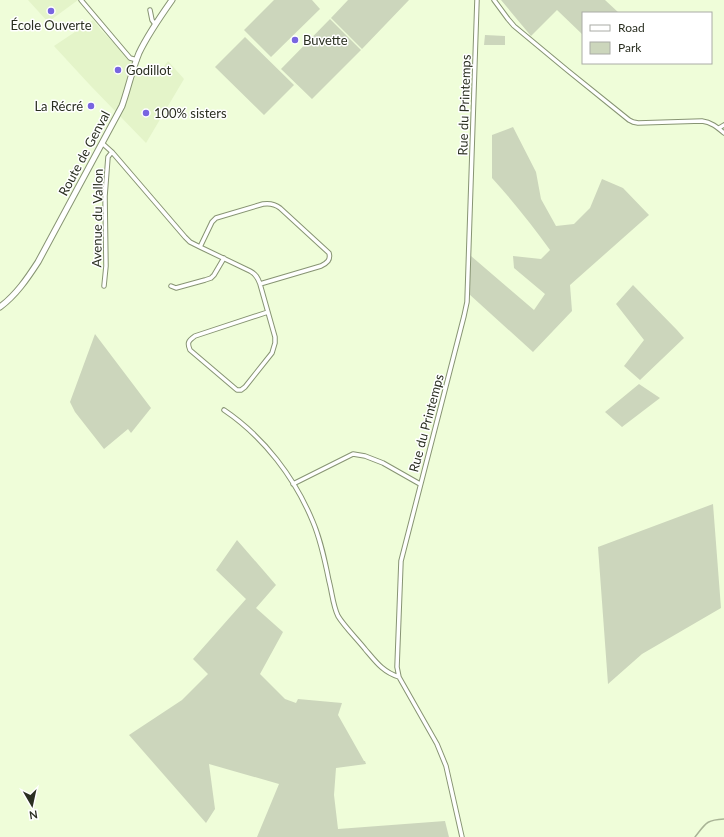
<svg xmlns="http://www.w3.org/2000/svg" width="724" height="837" font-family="Lato,sans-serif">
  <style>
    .built { fill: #e4f4c9 }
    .green { fill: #ccd6bc }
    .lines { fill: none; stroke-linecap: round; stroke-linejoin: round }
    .stream { stroke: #a9b496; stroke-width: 1.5 }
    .minor-casing { stroke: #879473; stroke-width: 5.5 }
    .secondary-casing { stroke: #879473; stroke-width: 7 }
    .minor { stroke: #fff; stroke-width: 3.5 }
    .secondary { stroke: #fff; stroke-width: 5 }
    .poi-dot { fill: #7865e0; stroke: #fff; stroke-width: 1.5 }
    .labels { text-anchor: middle; stroke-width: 3; stroke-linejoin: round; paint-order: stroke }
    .poi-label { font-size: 13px; fill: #2a2f21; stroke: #fff; text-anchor: start }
    .street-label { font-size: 13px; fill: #2a2f21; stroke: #fff }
  </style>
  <rect width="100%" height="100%" fill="#effdd9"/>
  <path class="built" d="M28 0H78L48 22Z
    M93 20 101 30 138 68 159 73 168 61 184 79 146 143 89 84 54 46Z"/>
  <path class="green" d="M274 0H312L320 9 271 57 244 30Z
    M348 0H409L362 49 331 18Z
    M501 0H605L619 13H583V35L557 10 531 36Z
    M330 19 361 50 312 99 281 69Z
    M485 35 505 36V45H484Z
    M245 37 294 85 264 115 215 67Z
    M513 127 536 172 541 199 556 226 574 224 590 208 602 179 623 188 649 215 570 285 572 311 533 352 469 294 471 256 534 310 545 294 514 268 513 256 541 259 550 250C532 225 513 201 492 178V135Z
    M633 285 677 330 684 338 640 380 624 366 644 340 616 304Z
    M95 334 151 408 131 433 128 429 104 449 75 412 70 402Z
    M639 384 660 398 622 427 605 412Z
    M713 504 721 608 642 654 608 684 598 547Z
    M237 540 276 585 256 608 283 632 260 674 285 699 296 703 298 699 342 703 338 715 364 761H365L366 764 336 768 334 795 338 829 445 821 449 837H257L279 784 209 764 215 809 206 823 129 735 182 700 208 674 193 659 246 599 216 570Z"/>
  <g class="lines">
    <path class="stream" d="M695 837C706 823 706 820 724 819"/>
    <defs>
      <path id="minor" d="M81 0 130 58 137 60
        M494 0 508 19 514 26 567 70 629 120 633 122 638 123 702 121C711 122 717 127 724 133
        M150 10 152 20 155 24
        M719 128 724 125
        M102 143 112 152 185 237 190 242 200 247 250 271C256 274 258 278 260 284L275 337V343L272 353 245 387 241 390H237L190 350C187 343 188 341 195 336L268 312
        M200 247 212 222 216 218 263 204C270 203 275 204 280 208L329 253C331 260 327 263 321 266L260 284
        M104 286 106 266 105 196 108 157 112 152
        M171 286 176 288 205 280 211 278 214 275 224 258
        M224 410C264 437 295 478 313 522 321 541 325 561 329 581 332 592 333 606 338 616 344 626 357 639 365 649 376 662 383 672 399 677
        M293 484 353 454 365 456 383 463 420 484
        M462 837 446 766 437 744 399 677 397 667 401 561 464 316 467 302 477 0"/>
      <path id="secondary" d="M0 307C16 295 27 279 38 262L122 106C128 89 132 70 139 53 148 34 160 17 172 0"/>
    </defs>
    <use href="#minor" class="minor-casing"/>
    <use href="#secondary" class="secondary-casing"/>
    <use href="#minor" class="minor"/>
    <use href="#secondary" class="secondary"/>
  </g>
  <g class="poi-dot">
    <circle cx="51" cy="11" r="4"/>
    <circle cx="295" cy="40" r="4"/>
    <circle cx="118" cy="70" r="4"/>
    <circle cx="91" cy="106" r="4"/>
    <circle cx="146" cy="113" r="4"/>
  </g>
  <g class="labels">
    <g class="poi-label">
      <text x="51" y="30" text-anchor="middle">École Ouverte</text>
      <text x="303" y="45">Buvette</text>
      <text x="126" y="75">Godillot</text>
      <text x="83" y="111" text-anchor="end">La Récré</text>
      <text x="154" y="118">100% sisters</text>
    </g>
    <g class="street-label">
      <text transform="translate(464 105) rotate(-88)" y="5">Rue du Printemps</text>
      <text transform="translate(84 153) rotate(-62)" y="5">Route de Genval</text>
      <text transform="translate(97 218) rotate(-89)" y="5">Avenue du Vallon</text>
      <text transform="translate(426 423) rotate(-75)" y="5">Rue du Printemps</text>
    </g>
  </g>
  <rect x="582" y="12" width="130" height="52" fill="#ffffff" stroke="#aaaca6"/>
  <rect x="590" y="25" width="20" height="6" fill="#ffffff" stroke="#aaaca6"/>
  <text x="618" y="32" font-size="12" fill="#2a2f21">Road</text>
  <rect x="590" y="42" width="20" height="12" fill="#ccd6bc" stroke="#aaaca6"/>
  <text x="618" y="52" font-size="12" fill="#2a2f21">Park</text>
  <g transform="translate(32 805) rotate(171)" stroke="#ffffff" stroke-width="3" paint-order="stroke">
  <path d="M0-3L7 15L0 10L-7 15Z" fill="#2a2f21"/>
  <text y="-6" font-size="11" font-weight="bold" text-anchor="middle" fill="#2a2f21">N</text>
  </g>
</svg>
